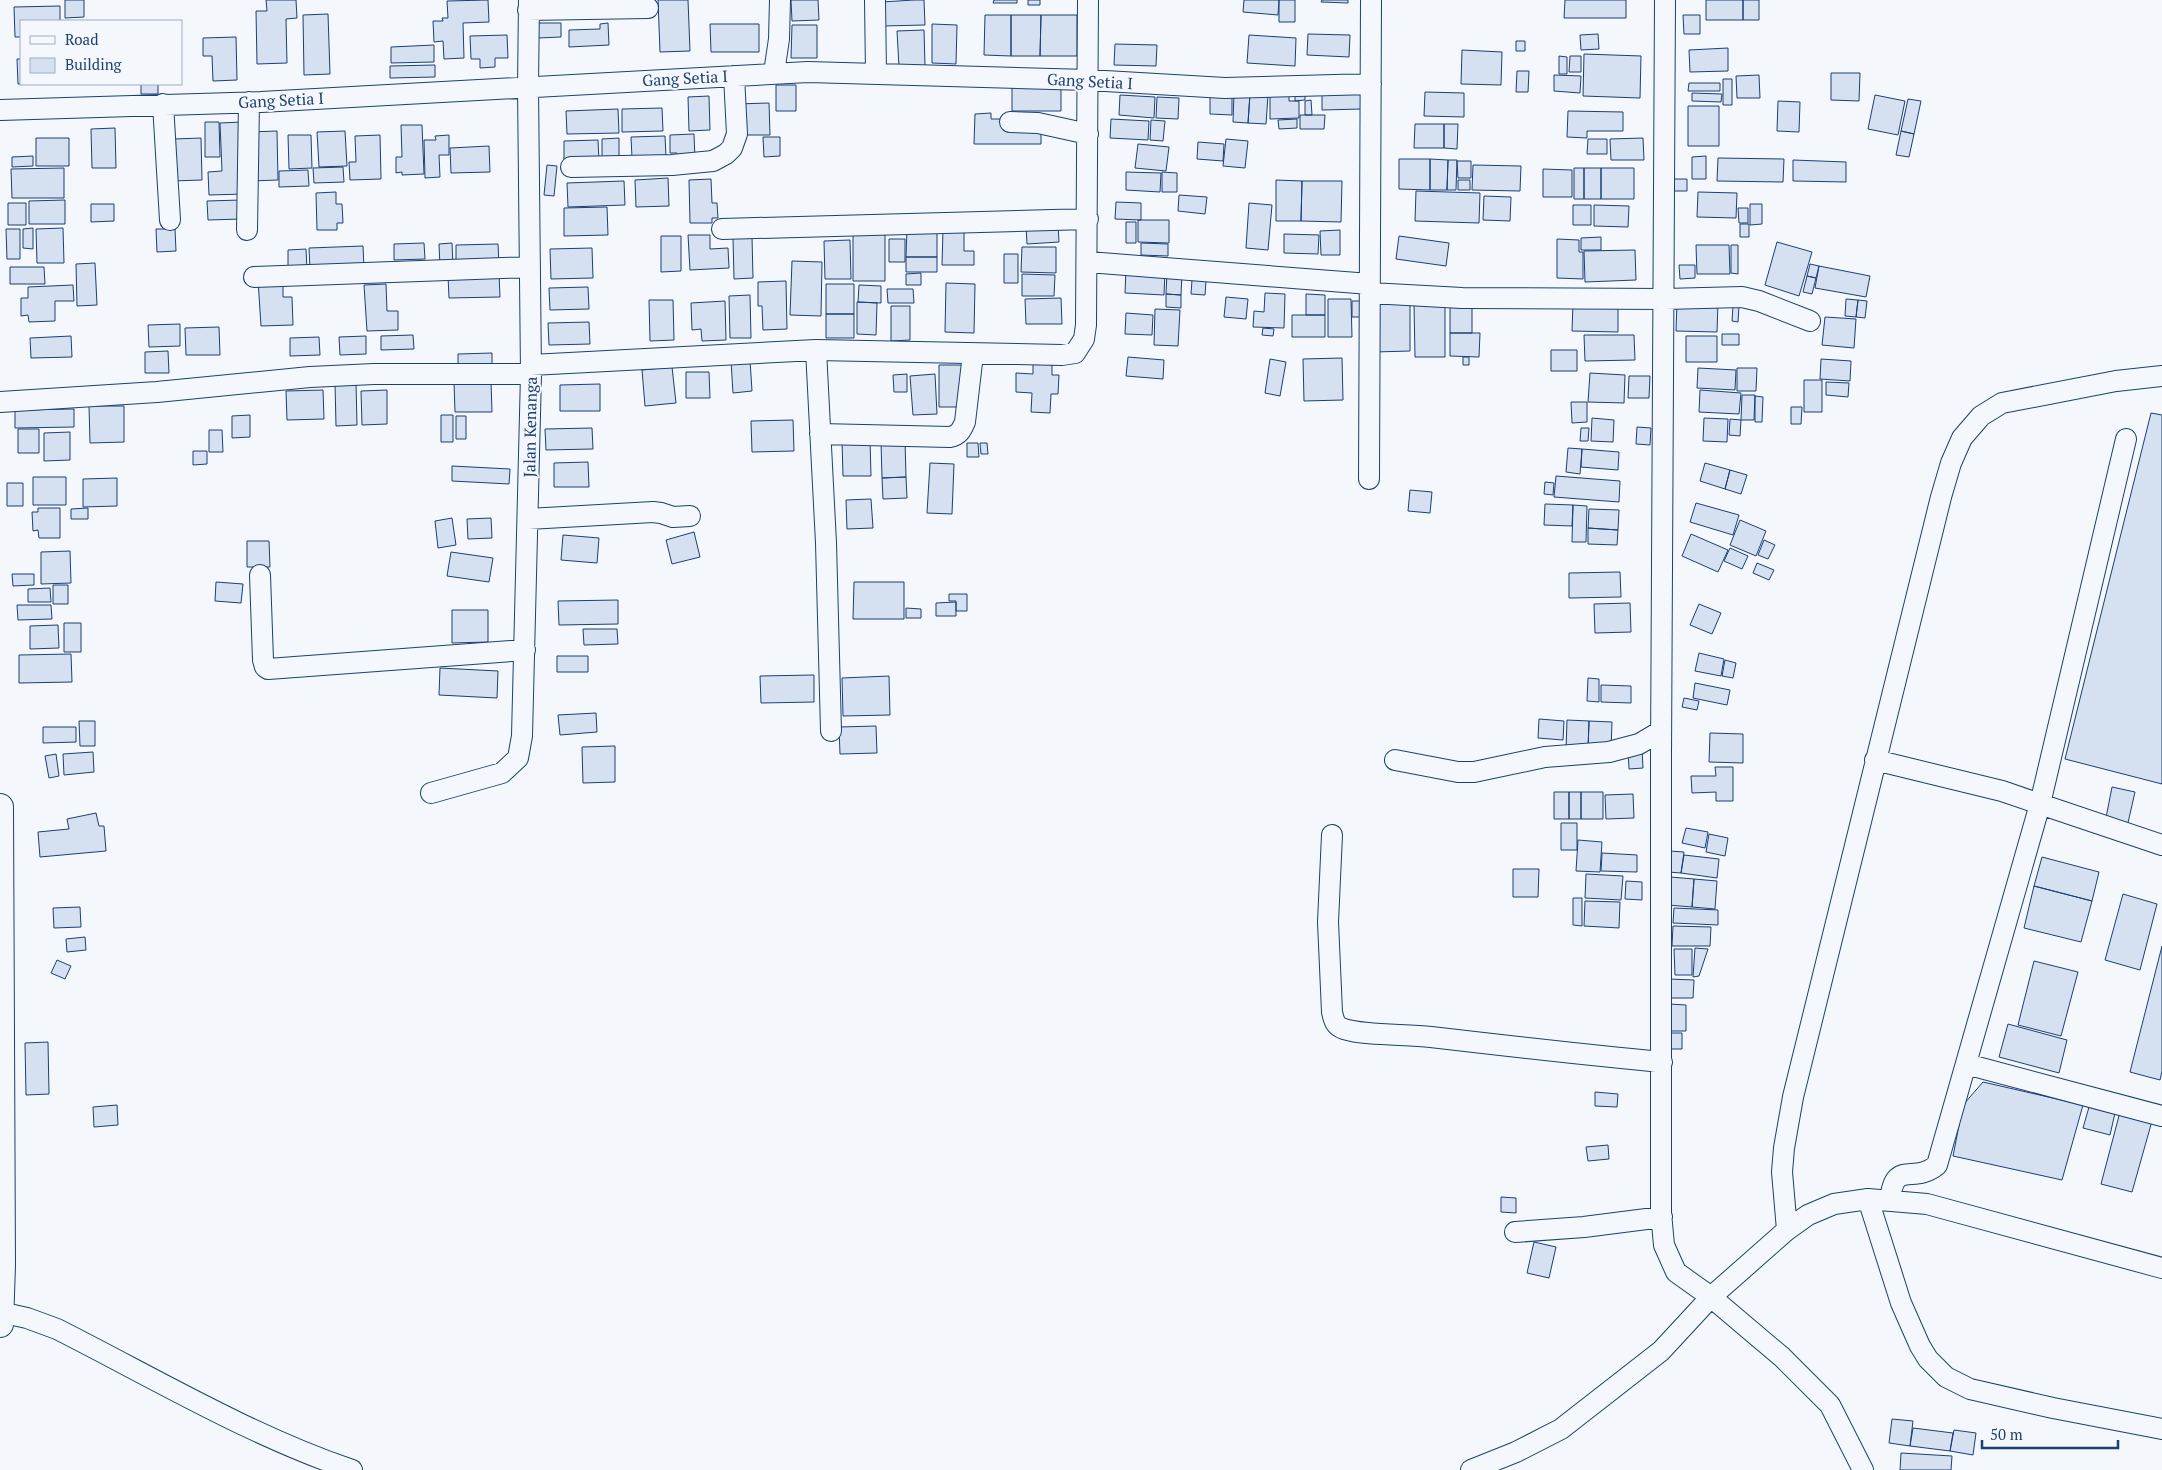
<svg xmlns="http://www.w3.org/2000/svg" width="2162" height="1470" font-family="'PT Serif',serif">
  <style>
    .building { fill: #d5e0f0; stroke: #1d3f73 }
    .lines { fill: none; stroke-linecap: round; stroke-linejoin: round }
    .minor-casing { stroke: #1d3f73; stroke-width: 22 }
    .major-casing { stroke: #1d3f73; stroke-width: 28 }
    .minor { stroke: #f4f7fb; stroke-width: 20 }
    .major { stroke: #f4f7fb; stroke-width: 26 }
    .labels { text-anchor: middle; stroke-width: 4; stroke-linejoin: round; paint-order: stroke }
    .street-label { font-size: 16px; fill: #1d3f73; stroke: #f4f7fb }
  </style>
  <rect width="100%" height="100%" fill="#f4f7fb"/>
  <path class="building" d="M65 0H84V17L65 18Z
    M266 0H296L297 18 286 19 287 63 257 64 256 11H267Z
    M488 0 489 22 463 23 464 58 444 59 443 41 434 42 433 21H443L442 18H448L447 1Z
    M658 0H688L690 51 660 52Z
    M791 0H818L819 20 792 21Z
    M914 0H924L925 25 883 26 882 2Z
    M994 0H1017V3H993Z
    M1028 0H1040V5H1028Z
    M1244 0H1279L1278 15 1243 12Z
    M1279 0H1295V22H1279Z
    M1322 0H1348V3L1321 2Z
    M1565 0H1626V18H1564Z
    M1706 0H1743V20H1706Z
    M1743 0H1759V20H1743Z
    M60 6V21H21V37H15L14 7Z
    M328 14 330 74 304 75 303 15Z
    M985 15H1011V56L984 55Z
    M1011 15H1041L1040 56H1011Z
    M1041 15H1077V56H1040Z
    M1683 15H1700V34H1684Z
    M538 23H561V37L538 38Z
    M608 23 609 45 569 47V30L600 29V24Z
    M710 24H759V52H711Z
    M932 24 957 25 956 64 932 63Z
    M792 25H817V58H791Z
    M924 30 925 66 899 67 897 31Z
    M1308 34 1350 35 1349 57 1307 55Z
    M1598 34 1599 49 1581 50 1580 35Z
    M507 35 508 58H495V67L480 68V59H471L470 36Z
    M1249 35 1296 38 1295 66 1247 63Z
    M236 37 237 80 213 81 212 56H203V38Z
    M1516 41H1525V51H1516Z
    M1115 44 1157 45 1156 66 1114 65Z
    M434 45V62L391 63V47Z
    M1728 48V71L1690 72 1689 50Z
    M1462 50 1502 52 1501 85 1461 84Z
    M1584 54 1641 56 1640 98 1583 96Z
    M1559 56 1567 57V74H1559Z
    M1570 56H1581V72H1569Z
    M17 59H21V84H24H18Z
    M435 65V77L390 78V66Z
    M1517 71H1529L1528 92H1516Z
    M1831 73H1860L1859 101 1831 100Z
    M1554 75 1581 76 1580 93 1554 91Z
    M1759 75 1760 98H1737L1736 76Z
    M1723 79H1732V105H1723Z
    M1689 83H1720V91H1688Z
    M141 84H158V94H141Z
    M776 85H796V111H776Z
    M1012 86H1061V111H1012Z
    M1295 87H1305V100L1295 101Z
    M1362 91V109L1322 110V92Z
    M1425 92 1464 93V117L1424 116Z
    M1234 93 1250 94 1248 123 1233 122Z
    M1692 93 1722 94 1721 102 1692 101Z
    M1250 94 1268 95 1266 124 1248 123Z
    M1120 95 1155 97 1154 118 1119 115Z
    M1210 95H1232V115L1210 114Z
    M1270 95H1289V101H1299V118L1270 119Z
    M1875 95 1905 101 1898 135 1868 129Z
    M709 96 710 130 689 131 688 97Z
    M1157 97 1179 98 1178 119 1156 118Z
    M1908 99 1921 101 1914 134 1901 131Z
    M1311 100 1312 115H1305V101Z
    M1778 101 1800 102 1799 132 1777 131Z
    M769 103 770 135H737L736 104Z
    M1688 106H1719V146H1688Z
    M662 108 663 131 622 132V109Z
    M618 109 619 133 567 134 566 111Z
    M1568 111 1623 112V131H1587V138L1567 137Z
    M991 113V119H1008L1041 128V144H974L975 114Z
    M1300 115H1325L1324 129H1300Z
    M1111 119 1149 121 1148 140 1110 138Z
    M1297 119V128L1279 129 1278 120Z
    M1151 120 1165 121 1163 141 1150 140Z
    M205 122H219L220 157H205Z
    M242 122 245 194 209 195 208 172 222 171 220 123Z
    M1415 124H1444V148H1414Z
    M1444 124H1458L1457 149 1444 148Z
    M401 125H422L424 174 402 175V172L396 173V157H402Z
    M115 128 116 168H92L91 129Z
    M277 131 278 180 251 181 250 132Z
    M345 131 347 166 319 167 317 132Z
    M1901 131 1914 134 1909 157 1896 155Z
    M694 134 695 159H677V153H670V135Z
    M288 135H311L312 168 289 169Z
    M380 135 381 179 350 180 349 162H356L355 136Z
    M449 135V155H439L440 177 425 178 424 140H436L435 136Z
    M665 136 666 157 632 158 631 137Z
    M763 137H780V156L764 157Z
    M36 138H69V166H36Z
    M201 138 202 180 172 181 174 139Z
    M619 138V163L602 164V139Z
    M1643 138 1644 160H1611L1610 139Z
    M1226 139 1248 141 1245 168 1223 166Z
    M1588 139H1607V154H1587Z
    M598 140 599 161 564 162V141Z
    M1198 142 1224 144 1223 161 1197 159Z
    M1138 144 1169 147 1166 171 1135 168Z
    M489 146 490 172 451 173 450 148Z
    M33 156V166L12 167V157Z
    M1706 156V179H1692V157Z
    M1718 158 1784 159 1783 182 1717 181Z
    M1399 159H1430V190L1399 189Z
    M1430 159 1448 160 1447 190H1430Z
    M1448 160H1457L1456 190H1447Z
    M1793 160 1846 162V182L1793 181Z
    M1457 161H1471V178H1458Z
    M547 165 557 166 554 196 544 195Z
    M1473 165 1521 166 1520 191 1472 190Z
    M343 167 344 182 314 183 313 168Z
    M64 168V198H12L11 169Z
    M1574 168H1584V199H1574Z
    M1584 168H1601V199H1584Z
    M1601 168H1634V199H1601Z
    M1543 169 1572 170V197H1543Z
    M308 170 309 186 279 187V171Z
    M1126 172 1161 173 1160 192 1126 190Z
    M1162 172 1177 173V192H1162Z
    M668 178 669 206 636 207 635 180Z
    M711 179 712 203H717L718 218H712V223H690L689 180Z
    M1674 179H1687V191H1674Z
    M1276 180 1302 181 1301 221H1276Z
    M1458 180H1470V190H1458Z
    M624 181 625 205 568 207 567 183Z
    M1302 181H1342L1341 222 1301 221Z
    M1416 191 1480 193 1479 223 1415 221Z
    M336 192V204H342L343 223H337V230H317L316 193Z
    M1698 192 1737 193 1736 218 1697 217Z
    M1179 195 1207 197 1205 214 1178 211Z
    M1484 196 1511 197 1510 221 1483 220Z
    M65 200V224H29V201Z
    M241 200 242 219 208 220 207 201Z
    M1116 202 1141 203V220L1115 219Z
    M8 203H26V225H8Z
    M1249 203 1272 205 1268 250 1246 248Z
    M91 204H114V221L91 222Z
    M1750 204H1762V224L1750 225Z
    M1573 205H1591V225H1573Z
    M1594 205 1629 206 1628 227 1594 226Z
    M607 207 608 235 564 236V208Z
    M1738 208H1748V223H1739Z
    M1138 220H1169V243L1138 242Z
    M1126 222H1136V243H1126Z
    M1058 224 1059 242 1027 244 1026 226Z
    M1740 224H1749V237H1740Z
    M33 228V249L23 248V229Z
    M63 228 64 263H37L36 229Z
    M907 228H937V257H906Z
    M6 229H20V259H7Z
    M156 229H175L176 251 157 252Z
    M943 229H964V251H974V265H942Z
    M853 230H885V281H853Z
    M1340 230V255H1321L1320 231Z
    M1284 234 1319 235 1318 254 1284 253Z
    M688 235H710V249L728 248 729 268 690 270Z
    M661 236H681V271L661 272Z
    M1399 236 1449 243 1446 266 1396 259Z
    M733 237H752L753 278 734 279Z
    M1601 237V250H1581V238Z
    M889 239H905V262H889Z
    M1557 239 1579 240V252H1583V279L1557 278Z
    M850 240 851 279H825L824 241Z
    M1777 242 1812 252 1799 296 1765 285Z
    M424 243 425 259 394 260V244Z
    M452 243 453 266 440 267 439 244Z
    M1141 243 1168 244V256L1141 255Z
    M498 244 499 264 456 266V245Z
    M1696 245H1729L1730 274H1697Z
    M1731 245H1738V274L1731 273Z
    M363 246 364 268 310 269 309 248Z
    M1022 247H1056V273L1021 272Z
    M592 248 593 278 551 279 550 249Z
    M306 249 307 269H288V250Z
    M1635 250 1636 280 1585 282 1584 251Z
    M1004 254H1018V283H1004Z
    M906 257H937V272H906Z
    M792 261 822 262 821 316 790 315Z
    M95 263 97 305 77 306 76 264Z
    M1810 264 1819 266 1816 278 1807 276Z
    M1679 265H1695V278L1680 279Z
    M1819 266 1870 276 1866 297 1815 288Z
    M10 267H44L45 284H10Z
    M1126 269 1165 271 1164 295 1125 293Z
    M1167 272 1182 273 1181 295 1166 294Z
    M921 273V285H906V274Z
    M499 274 500 297 449 298 448 276Z
    M1022 274 1055 275 1054 296H1022Z
    M1807 276 1816 278 1812 294 1803 292Z
    M258 280H283V297H292L293 325 261 326Z
    M1192 280 1206 281 1205 295 1191 294Z
    M786 281 787 329 763 330 762 306H758V282Z
    M946 283 975 284 974 333 945 332Z
    M386 284 387 311H398V330L367 331 364 285Z
    M826 284H854V314H826Z
    M73 285 74 301H55V321L29 322 28 315 21 316V298H28V287Z
    M859 285 881 286V303L858 302Z
    M588 287 589 309 550 310 549 288Z
    M887 289H913L914 303H888Z
    M1265 293 1285 294 1284 328 1253 327 1254 311 1264 312Z
    M1166 294 1181 295V308L1166 307Z
    M1306 294 1325 295V315H1306Z
    M750 295 751 338H730L729 296Z
    M1226 297 1248 299 1246 319 1224 317Z
    M1061 298 1062 324H1026L1025 299Z
    M1328 299H1351L1352 337H1328Z
    M1846 299 1858 300 1856 317 1845 316Z
    M649 300H673L674 340 650 341Z
    M1858 300 1867 301 1865 318 1856 317Z
    M725 301 726 340 702 341 701 329 692 330 691 303Z
    M1352 301H1366V317H1352Z
    M1376 301 1410 302V351L1375 352Z
    M1472 301V333H1450V302Z
    M1677 301 1718 302 1717 332 1676 331Z
    M857 302 877 303 876 335 857 334Z
    M1573 303 1618 304V332L1572 331Z
    M1414 304H1445V357H1415Z
    M891 306H910V340L891 341Z
    M1733 306H1739L1738 322 1732 321Z
    M1155 309 1180 310 1178 346 1154 345Z
    M1126 313 1153 315 1152 335 1125 334Z
    M826 314H854V338H826Z
    M1292 315H1325V337H1292Z
    M1825 317 1856 319 1854 348 1822 345Z
    M589 322 590 344 549 345 548 323Z
    M180 324V346L149 347 148 325Z
    M219 327 220 355H186L185 328Z
    M1263 328 1274 329 1273 336 1262 335Z
    M1450 333H1480L1479 357 1450 356Z
    M1722 334H1739V345H1722Z
    M413 335 414 349 381 350V336Z
    M1584 335H1634L1635 360 1585 361Z
    M71 336 72 357 31 358 30 338Z
    M366 336V354L340 355 339 337Z
    M1686 336H1717V362H1686Z
    M319 337 320 355 290 356V338Z
    M1551 350H1577V371H1551Z
    M168 351 169 373H145V352Z
    M492 353V367L458 368V354Z
    M1128 357 1164 360 1163 379 1126 376Z
    M1463 357H1469V365H1463Z
    M1342 358 1343 400 1304 401 1303 359Z
    M1033 359H1052V375H1059L1058 394H1051L1050 413 1031 412 1032 393 1016 392V373L1033 374Z
    M1270 359 1286 362 1280 396 1265 393Z
    M1821 359 1851 361 1850 381 1820 379Z
    M750 360 752 391 733 393 731 361Z
    M939 365H966V407H939Z
    M672 367 676 403 645 406 642 370Z
    M1698 368 1736 370 1735 390 1697 388Z
    M1737 368H1757L1756 391H1737Z
    M686 372H709L710 398H686Z
    M1590 373 1625 375 1624 403 1588 402Z
    M907 374V392H894L893 375Z
    M935 374 937 414 913 415 910 376Z
    M1629 376H1650L1649 398H1628Z
    M1804 380H1822V412H1804Z
    M356 382 357 425 336 426 335 383Z
    M454 382H491L492 412H455Z
    M1826 382 1849 383 1848 397 1826 395Z
    M600 384V411H560V385Z
    M323 390 324 419 287 420 286 391Z
    M387 390V424L362 425 361 391Z
    M1700 390 1741 393 1739 414 1699 412Z
    M1742 395H1755L1754 420H1741Z
    M1755 396 1763 397 1762 422H1755Z
    M1571 402H1587V422L1572 423Z
    M89 406H124V442L90 443Z
    M1791 407H1802L1801 424H1791Z
    M74 409V427L15 428V410Z
    M2151 413 2162 415V784L2065 759Z
    M250 415V437L232 438V416Z
    M441 415H453V442H441Z
    M456 416H466V439H456Z
    M1592 418 1614 420 1613 442 1591 441Z
    M1704 418 1728 419 1727 442 1703 441Z
    M1730 419 1741 420 1740 436 1729 435Z
    M793 420 794 451 752 452 751 421Z
    M1637 427 1651 428 1650 445 1636 444Z
    M592 428 593 449 546 450 545 429Z
    M1581 428H1589L1588 441H1580Z
    M18 429H39V453H18Z
    M209 430H222L223 452H209Z
    M70 432V460L44 461V433Z
    M870 440 871 476H843L842 441Z
    M905 441 906 477 882 478 881 442Z
    M967 443H978L979 457H967Z
    M980 443H987L988 454H981Z
    M1568 448 1582 449 1580 474 1566 472Z
    M1582 449 1619 452 1618 470 1581 467Z
    M193 451H207V464L193 465Z
    M588 462 589 487H554V463Z
    M930 463 954 464 952 514 927 513Z
    M1705 463 1730 470 1725 489 1700 481Z
    M452 466 510 469 509 484 452 481Z
    M1730 470 1747 475 1741 494 1725 489Z
    M1556 476 1620 481 1619 502 1554 497Z
    M33 477H66V505H33Z
    M906 477 907 498 883 499 882 478Z
    M117 478V506L83 507V479Z
    M1545 482 1554 483 1553 495 1544 494Z
    M7 483H23V506H7Z
    M1410 490 1432 492 1430 513 1408 511Z
    M871 499 873 528 847 529 846 500Z
    M1696 503 1739 515 1733 535 1690 522Z
    M1545 504 1573 505 1572 526 1544 525Z
    M1573 505 1587 506 1586 542H1572Z
    M38 508H60V538H39L38 530 33 531 32 512H38Z
    M88 508V519H71V509Z
    M1589 509 1619 510 1618 530 1588 528Z
    M452 518 456 545 438 548 435 521Z
    M491 518 492 538 468 539 467 519Z
    M1740 520 1766 531 1756 556 1730 545Z
    M1588 528 1618 530 1617 545 1588 544Z
    M694 532 700 557 672 564 666 540Z
    M1691 534 1728 550 1718 572 1682 556Z
    M563 535 599 538 597 563 561 560Z
    M1764 540 1775 545 1768 559 1758 555Z
    M247 541H269L270 567H247Z
    M1730 548 1748 556 1742 569 1724 561Z
    M70 551 71 583 41 584V552Z
    M451 552 493 558 489 582 447 576Z
    M1757 563 1774 570 1769 580 1753 573Z
    M1620 572 1621 597 1569 598V573Z
    M12 574H34V585L13 586Z
    M216 582 243 584 241 603 215 601Z
    M854 582H904V619H853Z
    M53 585H68V604H53Z
    M50 588 51 602H28V589Z
    M949 594H967V611H956V601H949Z
    M618 600V624L559 625 558 601Z
    M956 602V616H936V603Z
    M1630 603 1631 632 1595 633 1594 604Z
    M1699 604 1721 613 1712 634 1690 625Z
    M17 605H51L52 619 18 620Z
    M906 608 921 609V618H906Z
    M452 610H488V642L452 643Z
    M64 623H81V652H64Z
    M58 625 59 648 30 649V626Z
    M583 629H617L618 644 584 645Z
    M1699 653 1724 659 1721 676 1695 671Z
    M71 654 72 682 19 683V655Z
    M557 656H588V672H557Z
    M1725 660 1736 663 1733 678 1722 676Z
    M440 668 498 671 497 698 439 695Z
    M814 675V702L761 703 760 676Z
    M889 676 890 715 843 716 842 678Z
    M1588 678 1599 679V702L1587 701Z
    M1695 683 1730 690 1727 705 1693 698Z
    M1601 685 1631 686V703L1601 702Z
    M1684 698 1699 701 1697 710 1682 707Z
    M596 713 597 732 560 735 558 715Z
    M1539 719 1564 721 1563 740 1538 738Z
    M1567 720 1589 721 1588 750H1566Z
    M79 721H95V746H80Z
    M1589 721 1612 722 1611 751 1588 750Z
    M876 726 877 753 840 754 839 727Z
    M43 727H76V742L43 743Z
    M1710 733 1743 734V763L1709 762Z
    M615 746V782L583 783 582 747Z
    M1628 749H1642L1643 768 1629 769Z
    M93 752 94 772 64 775 63 754Z
    M56 754 59 776 49 778 45 756Z
    M1715 767H1733V801H1716V792L1692 793 1691 776H1716Z
    M2112 787 2135 792 2127 827 2105 823Z
    M1554 792H1569V819H1554Z
    M1569 792H1581V819H1569Z
    M1581 792H1603V819H1581Z
    M1633 794 1634 818 1606 819 1605 795Z
    M96 813 99 826H104L106 851 40 857 38 832 69 829 67 819Z
    M1561 823H1577V850H1561Z
    M1686 828 1708 832 1705 848 1682 843Z
    M1709 834 1728 838 1725 856 1706 852Z
    M1578 840 1602 842 1600 872 1576 871Z
    M1670 851 1684 852 1681 873 1668 872Z
    M1602 853 1637 855V872L1601 871Z
    M1684 855 1719 859 1717 878 1681 873Z
    M2042 857 2099 872 2092 901 2034 886Z
    M1513 869H1539L1538 897H1513Z
    M1586 874 1623 876 1621 900 1585 898Z
    M1670 877 1694 879 1692 907 1668 905Z
    M1694 879 1717 881 1715 909 1692 907Z
    M1626 881 1642 882V900L1625 899Z
    M2034 886 2092 901 2081 942 2024 928Z
    M2123 894 2157 904 2140 970 2105 960Z
    M1573 898H1582V926L1573 925Z
    M1585 901 1620 902 1619 928 1584 926Z
    M80 907 81 927 54 928 53 908Z
    M1674 908 1718 910V925L1673 923Z
    M1673 926 1711 927 1710 946H1672Z
    M85 937 86 950 67 952 66 939Z
    M2162 946V1071L2160 1080 2130 1072Z
    M1695 948 1708 949 1699 976 1693 977Z
    M1674 949H1692V975H1675Z
    M57 960 71 966 65 979 51 973Z
    M2034 961 2078 972 2061 1036 2018 1025Z
    M1669 979 1694 980 1693 998H1668Z
    M1669 1004 1686 1005V1031H1669Z
    M2008 1024 2067 1040 2059 1073 1999 1057Z
    M1668 1033H1682V1049H1667Z
    M48 1042 49 1094 26 1095 25 1043Z
    M1983 1082 2083 1105 2062 1180 1953 1156 1963 1105Z
    M1595 1092 1618 1094 1617 1107 1595 1106Z
    M117 1105 118 1125 94 1127 93 1107Z
    M2089 1107 2115 1113 2110 1135 2083 1128Z
    M2120 1112 2152 1121 2132 1192 2101 1184Z
    M1608 1145 1609 1159 1588 1161 1586 1147Z
    M1501 1197 1516 1198V1213L1501 1212Z
    M1534 1242 1556 1247 1549 1278 1527 1273Z
    M1892 1419 1913 1421 1910 1446 1889 1443Z
    M1913 1428 1953 1433 1950 1451 1910 1446Z
    M1954 1430 1976 1433 1973 1455 1950 1451Z
    M1901 1453 1952 1456 1951 1470H1900Z"/>
  <g class="lines">
    <defs>
      <path id="minor" d="M875 0 876 73
        M1665 0 1661 755V1213L1664 1245 1676 1272 1711 1297 1782 1357 1830 1405 1863 1470
        M528 10 648 8
        M774 73 779 39 780 0
        M163 104 170 220
        M0 110 261 102 808 72 1088 80 1225 88 1371 84
        M1010 122 1038 123 1088 134
        M571 167 672 165 713 161 726 154 732 148 737 134 734 76
        M722 229 1088 219
        M247 230 249 102
        M1088 262 1370 284
        M254 277 530 267
        M1370 293 1462 298 1665 299 1742 297 1759 301 1810 321
        M816 350 826 543 831 731
        M531 365 816 350 1062 355 1075 353 1084 339 1086 325 1088 0
        M0 402 157 392 310 377 374 374H531
        M820 434 950 437C959 435 961 431 965 422L973 354
        M2126 439 2040 804 2162 845
        M1369 479 1371 0
        M528 519 653 512 661 513 673 517 690 516
        M260 575 263 660 265 667 268 669 525 650
        M1395 760 1458 772H1474L1545 757 1609 752 1639 744 1661 731
        M1875 760 2002 791 2040 804 1937 1165C1913 1185 1894 1158 1890 1201
        M431 793 502 773 518 758 522 736 531 374 528 87 529 0
        M1332 835 1328 922 1332 1012C1334 1021 1335 1026 1344 1029 1366 1036 1407 1034 1431 1037 1508 1046 1585 1055 1662 1062
        M1966 1064 2162 1116
        M1868 1199 1901 1303 1920 1346 1928 1359 1946 1377 1970 1389 2053 1408 2162 1429
        M1787 1230 1782 1172 1784 1148 1793 1097 1941 497 1951 463 1962 438 1981 416 2002 403 2116 381 2162 376
        M1515 1232 1584 1227 1662 1217
        M0 1312 27 1318 57 1329C154 1378 249 1435 352 1470
        M1471 1470 1516 1452 1561 1429 1661 1351 1711 1297 1787 1230 1808 1215 1834 1204 1868 1199 1927 1204 2162 1268"/>
      <path id="major" d="M0 807 2 1265 0 1324"/>
    </defs>
    <use href="#minor" class="minor-casing"/>
    <use href="#major" class="major-casing"/>
    <use href="#minor" class="minor"/>
    <use href="#major" class="major"/>
  </g>
  <g class="labels">
    <g class="street-label">
      <text transform="translate(685 78) rotate(-3)" y="6">Gang Setia I</text>
      <text transform="translate(1090 81) rotate(3)" y="6">Gang Setia I</text>
      <text transform="translate(281 100) rotate(-3)" y="6">Gang Setia I</text>
      <text transform="translate(530 427) rotate(-89)" y="6">Jalan Kenanga</text>
    </g>
  </g>
  <rect x="20" y="20" width="162" height="65" fill="#f4f7fb" stroke="#9eadc5"/>
  <rect x="30" y="36" width="25" height="8" fill="#f4f7fb" stroke="#9eadc5"/>
  <text x="65" y="45" font-size="15" fill="#1d3f73">Road</text>
  <rect x="30" y="58" width="25" height="15" fill="#d5e0f0" stroke="#9eadc5"/>
  <text x="65" y="70" font-size="15" fill="#1d3f73">Building</text>
  <path d="M1982 1440v8h136v-8" fill="none" stroke="#1d3f73" stroke-width="2.5"/>
  <text x="1990" y="1440" font-size="15" fill="#1d3f73" stroke="#f4f7fb" stroke-width="4" paint-order="stroke">50 m</text>
</svg>
